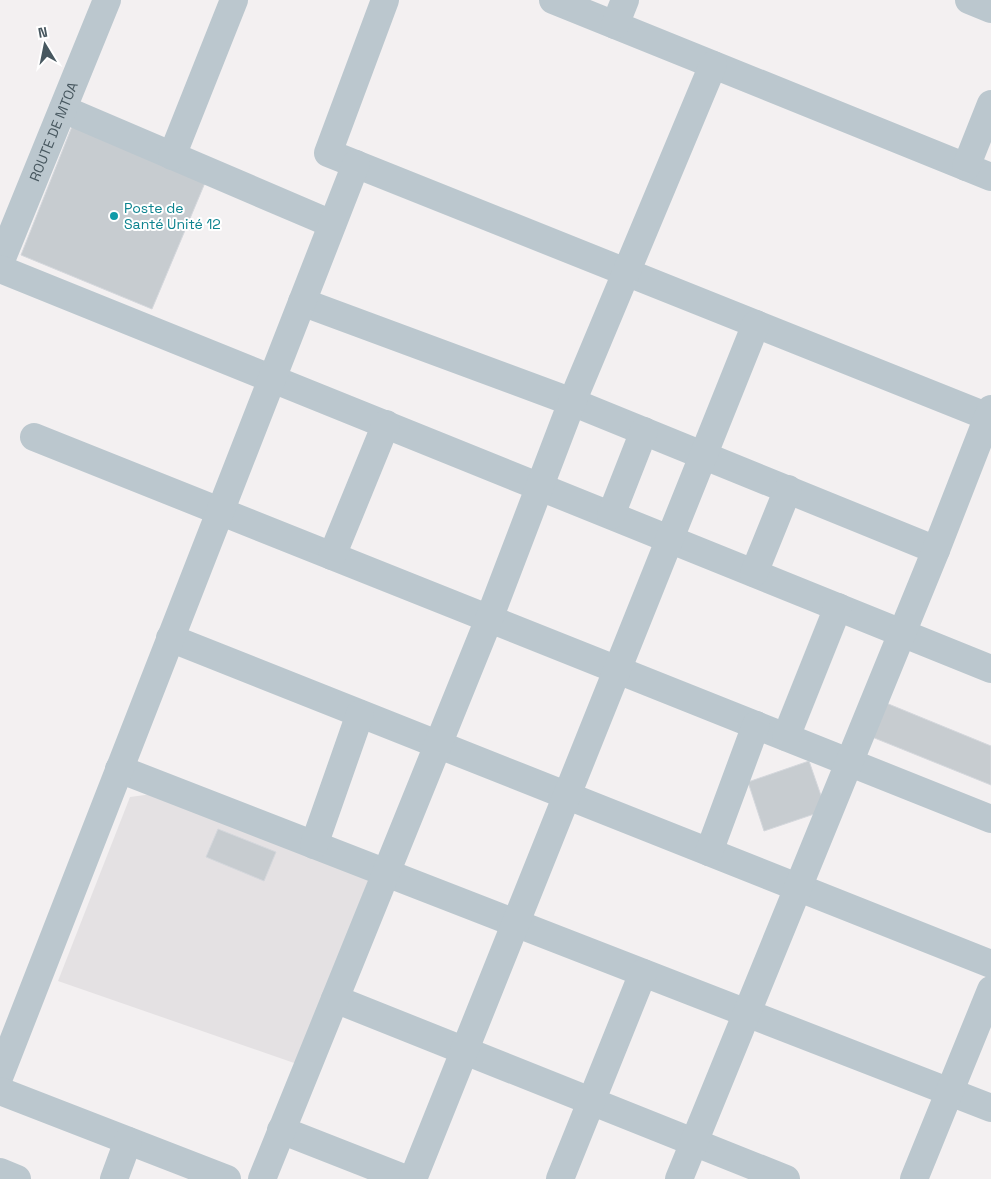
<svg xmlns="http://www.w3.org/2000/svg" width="991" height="1179" font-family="'Space Grotesk',sans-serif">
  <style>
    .education { fill: #e4e1e3 }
    .building { fill: #c7ccd0; stroke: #d4d7dc }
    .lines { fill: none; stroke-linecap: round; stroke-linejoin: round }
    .minor { stroke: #bbc7ce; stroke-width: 28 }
    .culture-dot { fill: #0f9aa8; stroke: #fff; stroke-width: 2 }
    .labels { text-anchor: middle; stroke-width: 4; stroke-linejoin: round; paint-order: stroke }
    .street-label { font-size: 14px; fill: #47575f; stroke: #fff }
    .culture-label { font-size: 14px; fill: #0d838f; stroke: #fff; text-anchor: start }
  </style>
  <rect width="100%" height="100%" fill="#f3f0f1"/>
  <path class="education" d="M160 793 371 873 297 1064 58 981 130 797Z"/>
  <path class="building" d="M75 119 207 178 152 309 21 255Z
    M886 703 991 746V785L872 737Z
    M809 761 826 810 764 831 748 782Z
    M218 829 276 852 264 881 206 857Z"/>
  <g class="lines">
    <g class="minor">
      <path d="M385 0 328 153 991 418"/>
      <path d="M553 0 991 177"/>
      <path d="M969 0 991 9"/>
      <path d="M615 25 625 0"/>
      <path d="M63 109 332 224"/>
      <path d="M172 156 234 0"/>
      <path d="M966 167 991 104"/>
      <path id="s1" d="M0 263 107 0"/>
      <path d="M0 269 991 669"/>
      <path d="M302 302 572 402 936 550"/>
      <path d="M34 437 991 819"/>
      <path d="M611 515 644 431"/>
      <path d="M332 556 386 424"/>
      <path d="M754 573 788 489"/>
      <path d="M170 638 991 964"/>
      <path d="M786 737 838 607"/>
      <path d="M119 769 991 1108"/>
      <path d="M314 845 360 714"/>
      <path d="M709 852 756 725"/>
      <path d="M335 999 786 1179"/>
      <path d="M0 1075 356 164"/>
      <path d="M0 1091 227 1179"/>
      <path d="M281 1130 406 1179"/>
      <path d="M0 1172 17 1179"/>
      <path d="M114 1179 128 1141"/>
      <path d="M262 1179 489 619 572 402 713 65"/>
      <path d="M413 1179 756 324"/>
      <path d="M560 1179 643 973"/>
      <path d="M679 1179 936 550 991 409"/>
      <path d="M914 1179 991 990"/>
    </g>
  </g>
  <circle class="culture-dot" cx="114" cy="216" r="5"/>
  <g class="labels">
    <g class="street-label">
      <text dy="5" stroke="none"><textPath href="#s1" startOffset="142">ROUTE DE MTOA</textPath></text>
    </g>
    <g class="culture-label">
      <text x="124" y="213">Poste de<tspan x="124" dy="16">Santé Unité 12</tspan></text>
    </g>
  </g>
  <g transform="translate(45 45) rotate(350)" stroke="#ffffff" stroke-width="4" paint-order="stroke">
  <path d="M0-4L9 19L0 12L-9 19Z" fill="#47575f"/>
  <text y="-8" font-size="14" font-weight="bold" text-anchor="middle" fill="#47575f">N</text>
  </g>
</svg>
